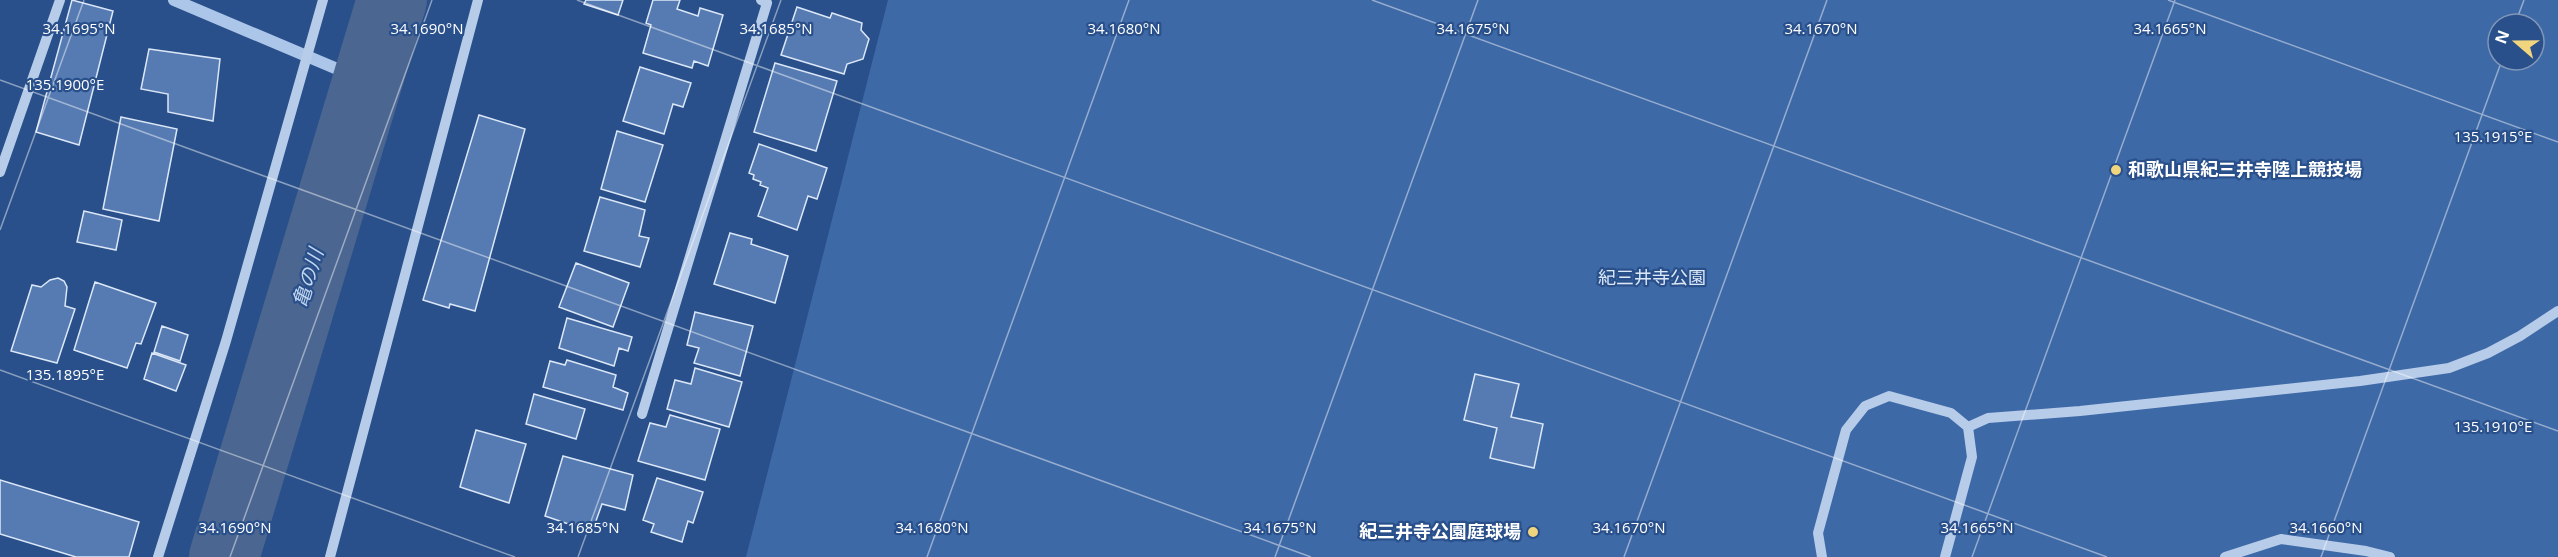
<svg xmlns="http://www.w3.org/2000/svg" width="2558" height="557" font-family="'Open Sans','Noto Sans JP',sans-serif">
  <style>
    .green { fill: #3e69a7; fill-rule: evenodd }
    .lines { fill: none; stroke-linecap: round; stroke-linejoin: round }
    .stream { stroke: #acc6e9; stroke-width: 12 }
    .river { stroke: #4b6690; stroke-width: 70 }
    .building { fill: #567bb3; stroke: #dbe7f7; stroke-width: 1.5 }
    .minor { stroke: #b7cce9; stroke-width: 10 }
    .ticks { fill: none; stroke: #fff; stroke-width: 1.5; stroke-opacity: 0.45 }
    .poi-dot { fill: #f0d47e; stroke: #29508b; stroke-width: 2 }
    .labels { text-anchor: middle; stroke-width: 4.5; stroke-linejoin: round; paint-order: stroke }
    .poi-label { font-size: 18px; font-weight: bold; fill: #fff; stroke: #29508b; text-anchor: start }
    .park-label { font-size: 18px; fill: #dbe7f7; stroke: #29508b }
    .water-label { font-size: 20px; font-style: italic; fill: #c3d6f0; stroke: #29508b }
    .ticks-label { font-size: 15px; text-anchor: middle; fill: #fff; stroke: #29508b; stroke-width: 4.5; stroke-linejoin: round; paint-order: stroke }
  </style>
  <rect width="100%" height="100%" fill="#29508b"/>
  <path class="green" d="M888 0H2558V557H746ZM2498 24H2534V60H2498Z"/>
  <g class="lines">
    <path class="stream" d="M174 0 368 82"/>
    <path class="river" d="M224 557 392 0"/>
  </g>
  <path class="building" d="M72 0 113 11 79 145 36 132Z
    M586 0H623L618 15 584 4Z
    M653 0H680L677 9 698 16 700 8 723 15 708 66 694 61 692 68 643 53 651 25 646 23Z
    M797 7 830 18 832 13 862 23 861 30 869 39 863 59 847 64 844 74 781 55Z
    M149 49 220 59 213 121 168 112V94L141 89Z
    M775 63 837 81 816 151 754 132Z
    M640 67 691 83 683 107 673 104 664 134 623 121Z
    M479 115 525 129 475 311 450 304 449 308 423 300Z
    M121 117 177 129 159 221 103 209Z
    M617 131 663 145 645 202 601 189Z
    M759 144 827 168 817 199 808 196 797 230 758 216 768 188 760 185 761 182 753 179 754 175 749 173Z
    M600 197 645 210 639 236 649 238 640 267 584 251Z
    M84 211 122 220 116 250 77 242Z
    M730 233 752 239 751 244 788 256 775 303 714 284Z
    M576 263 629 283 613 327 559 307Z
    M58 278 64 281 67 287 65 306 75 309 57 363 11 351 32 285 41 287 50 280Z
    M95 282 156 303 141 344 136 343 127 368 74 350Z
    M695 312 753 326 740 376 694 363 699 348 687 345Z
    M567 318 632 337 628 351 619 348 614 366 559 348Z
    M162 326 188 335 180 361 154 352Z
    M152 353 186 365 176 391 144 379Z
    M567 360 616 375 613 387 628 393 623 410 543 387 550 361 565 365Z
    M695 368 742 382 729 427 667 409 675 380 691 384Z
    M1475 374 1519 384 1511 417 1543 424 1534 468 1490 458 1497 428 1464 420Z
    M534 394 585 409 576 439 526 424Z
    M670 415 720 429 705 480 638 461 650 423 666 427Z
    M476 430 526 444 509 503 460 487Z
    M563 456 633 475 625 510 602 504 592 532 545 516Z
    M657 478 703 492 693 523 688 521 682 542 651 532 654 524 643 520Z
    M0 480 139 522 129 557H76L0 534Z"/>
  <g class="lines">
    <path class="minor" d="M0 172 60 0
      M642 414 767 3 761 0
      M1968 427 1988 418 2080 411 2360 381 2449 368 2488 353 2520 336 2558 311
      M158 557 226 341 323 0
      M330 557 478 0
      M1822 557 1818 533 1846 430 1865 406 1889 396 1951 413 1968 427 1972 457 1945 557
      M2225 557 2281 539 2366 551 2390 557"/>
  </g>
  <path class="ticks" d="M577 0 2107 557M1372 0 2558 431M2168 0 2558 142M2515 24 2524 0M0 80 1311 557M0 230 84 0M0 370 515 557M230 557 432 0M578 557 781 0M927 557 1129 0M1275 557 1478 0M1624 557 1827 0M1972 557 2175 0M2321 557 2502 60"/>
  <g class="poi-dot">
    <circle cx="2116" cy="170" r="6"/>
    <circle cx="1533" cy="532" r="6"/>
  </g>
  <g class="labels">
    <g class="poi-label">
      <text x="2128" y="176">和歌山県紀三井寺陸上競技場</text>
      <text x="1521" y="538" text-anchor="end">紀三井寺公園庭球場</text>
    </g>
    <g class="park-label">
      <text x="1652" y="284">紀三井寺公園</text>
    </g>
    <g class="water-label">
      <text transform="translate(308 278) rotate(-73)" y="7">亀の川</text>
    </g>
  </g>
  <g class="ticks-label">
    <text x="79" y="34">34.1695°N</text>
    <text x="427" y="34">34.1690°N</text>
    <text x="776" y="34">34.1685°N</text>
    <text x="1124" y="34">34.1680°N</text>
    <text x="1473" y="34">34.1675°N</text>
    <text x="1821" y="34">34.1670°N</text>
    <text x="2170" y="34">34.1665°N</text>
    <text x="65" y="90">135.1900°E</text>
    <text x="2493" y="142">135.1915°E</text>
    <text x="65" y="380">135.1895°E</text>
    <text x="2493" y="432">135.1910°E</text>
    <text x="235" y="533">34.1690°N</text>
    <text x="583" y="533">34.1685°N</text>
    <text x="932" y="533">34.1680°N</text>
    <text x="1280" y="533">34.1675°N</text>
    <text x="1629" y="533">34.1670°N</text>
    <text x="1977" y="533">34.1665°N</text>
    <text x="2326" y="533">34.1660°N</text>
  </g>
  <g transform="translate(2516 42) rotate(290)"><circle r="28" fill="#29508b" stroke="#7f96b9" stroke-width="1.5"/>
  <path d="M0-4.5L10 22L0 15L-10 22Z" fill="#f0d47e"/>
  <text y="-9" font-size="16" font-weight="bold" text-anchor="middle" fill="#ffffff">N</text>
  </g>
</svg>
